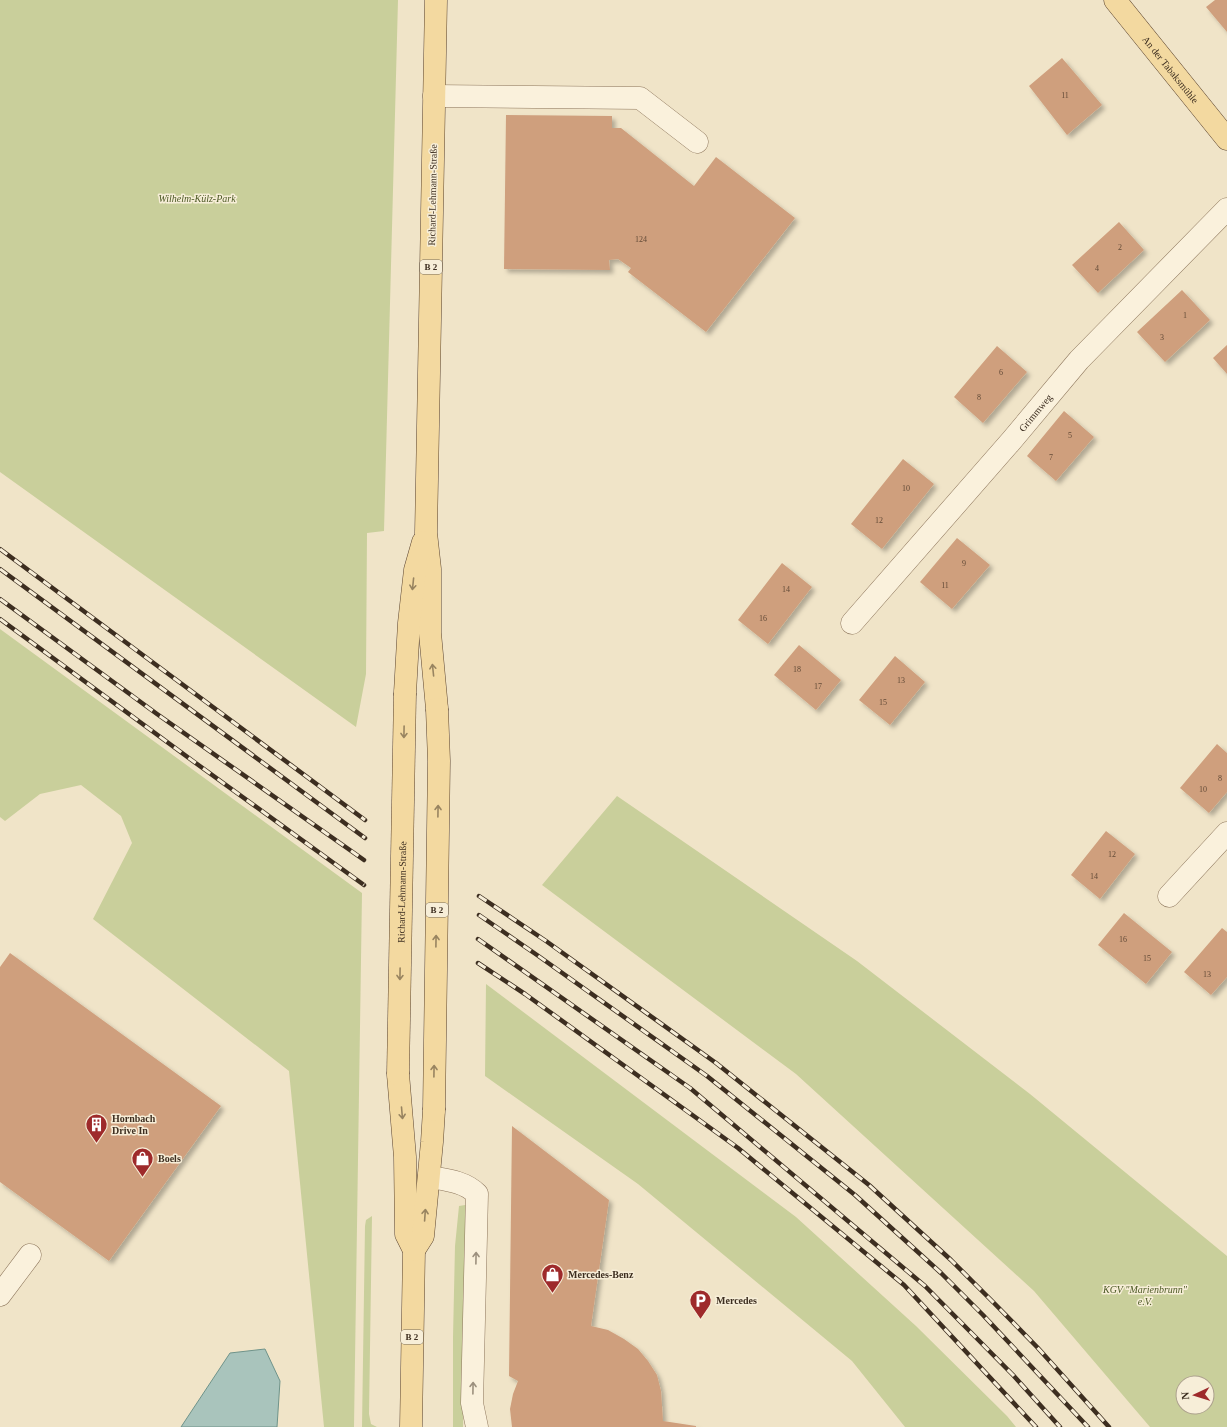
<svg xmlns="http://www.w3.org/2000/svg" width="1227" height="1427" font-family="Georgia,serif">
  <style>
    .green { fill: #c9cf9b; fill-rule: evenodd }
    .water { fill: #a9c4bc; stroke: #6f938a }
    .building { fill: #cf9f7d; filter: url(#shadow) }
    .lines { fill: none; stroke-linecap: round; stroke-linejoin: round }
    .minor-casing { stroke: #8d765c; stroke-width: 23 }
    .major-casing { stroke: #5b4430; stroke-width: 23 }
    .minor { stroke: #faf1dc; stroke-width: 22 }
    .major { stroke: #f3d9a0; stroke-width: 22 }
    .rail-casing { stroke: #3d2e20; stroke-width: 4.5 }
    .rail { stroke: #f7eed8; stroke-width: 3; stroke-dasharray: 9; stroke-linecap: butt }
    .major-bridge-casing { stroke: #5b4430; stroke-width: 23; stroke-linecap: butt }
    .major-bridge { stroke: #f3d9a0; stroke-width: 22 }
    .oneway { stroke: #988460 }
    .oneway2 { stroke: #9c907e }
    .labels { text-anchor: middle; stroke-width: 3; stroke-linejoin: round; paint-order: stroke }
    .number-label { font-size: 8px; fill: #624a37 }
    .shield { fill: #f7eed8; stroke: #756857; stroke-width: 1 }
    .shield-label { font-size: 9px; font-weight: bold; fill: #3d2e20 }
    .street-label { font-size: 10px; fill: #3d2e20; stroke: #f7eed8 }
    .park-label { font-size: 10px; font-style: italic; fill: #4d5a26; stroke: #f7eed8 }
    .poi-label { font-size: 10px; font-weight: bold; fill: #3d2e20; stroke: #f7eed8; text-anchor: start }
  </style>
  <defs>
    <filter id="shadow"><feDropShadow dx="3.5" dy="3.5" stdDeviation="2" flood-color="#0004"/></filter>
  </defs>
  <rect width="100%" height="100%" fill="#f0e4c8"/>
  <path class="green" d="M0 0H398L384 531 367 533 366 674 356 727 0 472Z
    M0 629 362 893 354 1427H324L289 1071 93 919 132 843 121 816 81 785 40 794 5 821 0 817Z
    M617 796 857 961 1030 1094 1227 1256V1427H1150L1034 1291 796 1074 542 885ZM1183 1383H1207V1407H1183Z
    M486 984 796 1217 916 1326 1007 1416 1016 1427H905L852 1361 638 1184 485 1076Z
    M465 1205 470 1206 466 1254 463 1427H453V1337L455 1246 459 1206Z
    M372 1216 369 1414 371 1424 377 1427H362L365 1226 366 1220Z"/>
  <path class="water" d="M265 1349 280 1381 277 1427H181L230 1353Z"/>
  <path class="building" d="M1215 0H1227V32L1206 7Z
    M1062 58 1102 105 1067 135 1029 86Z
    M506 115 612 116V128H621L694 186 716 157 795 218 706 332 628 272 631 268 618 259 609 260 610 270 504 269Z
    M1119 222 1144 250 1098 293 1072 265Z
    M1182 290 1210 320 1165 362 1137 332Z
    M1227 345V374L1213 358Z
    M997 346 1027 372 983 423 954 397Z
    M1064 411 1094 437 1056 481 1027 456Z
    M903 459 934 484 882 549 851 524Z
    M957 538 990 565 952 609 920 582Z
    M782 563 812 587 768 644 738 620Z
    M799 645 841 680 816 710 774 675Z
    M895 656 925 682 890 725 859 700Z
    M1217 744 1227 753V792L1209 813 1180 788Z
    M1106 831 1135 854 1100 899 1071 875Z
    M1124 913 1172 952 1146 984 1098 945Z
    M1222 928 1227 932V977L1211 995 1184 972Z
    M10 953 221 1106 109 1261 0 1182V967Z
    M512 1126 609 1200 591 1326 608 1330 624 1339 638 1349 648 1361 657 1375 661 1391 663 1421 696 1426V1427H512L510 1409 513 1394 518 1381 509 1376Z"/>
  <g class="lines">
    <defs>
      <g id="minor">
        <path d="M434 96 640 98 697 142"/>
        <path id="s1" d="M852 623 1012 440 1079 360 1227 209"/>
        <path d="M1169 896 1227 833"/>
        <path d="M429 1177C446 1180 464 1181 477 1194L472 1403 477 1427"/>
        <path d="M0 1295 30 1255"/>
      </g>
      <g id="major">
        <path d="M436 0 426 533 430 569V633L437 709"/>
        <path id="s2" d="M1115 0 1227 139"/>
        <path d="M405 693 409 623 415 570 423 542"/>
        <path d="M398 1074 405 1157 406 1234 414 1250 411 1427"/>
        <path d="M414 1250 423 1236 432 1142 434 1110"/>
      </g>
    </defs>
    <use href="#minor" class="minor-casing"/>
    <use href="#major" class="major-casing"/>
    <use href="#minor" class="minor"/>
    <use href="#major" class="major"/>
    <defs>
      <path id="rail" d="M0 549 365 820
        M0 569 365 838
        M0 599 157 714 364 860
        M0 619 197 764 364 885
        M479 896 546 941 716 1063 869 1185 951 1260 994 1303 1037 1347 1109 1427
        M479 915 537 955 707 1076 855 1195 941 1273 983 1315 1088 1427
        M478 939 690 1088 925 1286 1013 1375 1060 1427
        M478 963 525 994 738 1148 904 1285 1036 1427"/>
    </defs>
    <use href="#rail" class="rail-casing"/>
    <use href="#rail" class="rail"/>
    <defs>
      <g id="major-bridge">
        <path id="s3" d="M398 1074 405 693"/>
        <path d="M434 1110 439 761 437 709"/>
      </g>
    </defs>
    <use href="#major-bridge" class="major-bridge-casing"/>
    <use href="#major-bridge" class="major-bridge"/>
  </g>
  <defs><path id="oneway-shaft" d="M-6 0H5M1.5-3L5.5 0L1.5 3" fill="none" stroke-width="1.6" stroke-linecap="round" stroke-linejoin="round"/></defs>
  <g class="oneway">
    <use href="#oneway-shaft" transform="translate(413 584) rotate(96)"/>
    <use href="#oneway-shaft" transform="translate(433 670) rotate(-96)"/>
    <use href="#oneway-shaft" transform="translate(404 732) rotate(91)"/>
    <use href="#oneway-shaft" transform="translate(438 811) rotate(-89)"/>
    <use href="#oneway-shaft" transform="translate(436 941) rotate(-89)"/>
    <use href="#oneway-shaft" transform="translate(400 974) rotate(91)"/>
    <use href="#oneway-shaft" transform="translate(434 1071) rotate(-89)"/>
    <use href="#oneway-shaft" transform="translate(402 1113) rotate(85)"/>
    <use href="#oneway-shaft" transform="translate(425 1215) rotate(-86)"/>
  </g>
  <g class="oneway2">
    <use href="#oneway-shaft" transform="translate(476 1258) rotate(-89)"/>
    <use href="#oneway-shaft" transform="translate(473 1388) rotate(-89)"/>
  </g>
  <defs>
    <symbol id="building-pin" viewBox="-11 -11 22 30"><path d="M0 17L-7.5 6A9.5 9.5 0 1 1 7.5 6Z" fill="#9e2a2b" stroke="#f7eed8"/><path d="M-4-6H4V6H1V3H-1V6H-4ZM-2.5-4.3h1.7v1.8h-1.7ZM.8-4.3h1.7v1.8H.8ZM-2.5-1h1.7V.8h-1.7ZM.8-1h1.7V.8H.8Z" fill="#fff"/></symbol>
    <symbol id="shop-pin" viewBox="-11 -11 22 30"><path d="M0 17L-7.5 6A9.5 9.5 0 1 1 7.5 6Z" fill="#9e2a2b" stroke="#f7eed8"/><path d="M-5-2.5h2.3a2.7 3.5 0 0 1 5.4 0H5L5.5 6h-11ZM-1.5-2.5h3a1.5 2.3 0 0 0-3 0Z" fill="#fff"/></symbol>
    <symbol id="parking-pin" viewBox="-11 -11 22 30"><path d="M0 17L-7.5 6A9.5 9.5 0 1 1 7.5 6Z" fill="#9e2a2b" stroke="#f7eed8"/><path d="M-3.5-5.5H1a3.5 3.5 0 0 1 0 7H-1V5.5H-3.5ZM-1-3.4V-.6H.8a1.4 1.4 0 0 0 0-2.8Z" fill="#fff"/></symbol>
  </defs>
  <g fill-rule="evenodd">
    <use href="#building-pin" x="84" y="1112" width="25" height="34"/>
    <use href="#shop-pin" x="130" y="1146" width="25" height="34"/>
    <use href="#shop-pin" x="540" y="1262" width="25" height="34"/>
    <use href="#parking-pin" x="688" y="1288" width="25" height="34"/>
  </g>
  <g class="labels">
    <g class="number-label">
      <text x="1065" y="98">11</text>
      <text x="641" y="242">124</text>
      <text x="1120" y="250">2</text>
      <text x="1097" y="271">4</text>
      <text x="1185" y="318">1</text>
      <text x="1162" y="340">3</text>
      <text x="1001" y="375">6</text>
      <text x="979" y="400">8</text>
      <text x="1070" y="438">5</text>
      <text x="1051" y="460">7</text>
      <text x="906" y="491">10</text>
      <text x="879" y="523">12</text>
      <text x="964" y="566">9</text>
      <text x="945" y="588">11</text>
      <text x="786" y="592">14</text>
      <text x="763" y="621">16</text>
      <text x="797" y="672">18</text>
      <text x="901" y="683">13</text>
      <text x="818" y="689">17</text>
      <text x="883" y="705">15</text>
      <text x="1220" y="781">8</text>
      <text x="1203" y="792">10</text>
      <text x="1112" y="857">12</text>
      <text x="1094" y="879">14</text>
      <text x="1123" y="942">16</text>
      <text x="1147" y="961">15</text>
      <text x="1207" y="977">13</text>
    </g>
    <g class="shield">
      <rect x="420" y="260" width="22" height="14" rx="3"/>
      <rect x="426" y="903" width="22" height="14" rx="3"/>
      <rect x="401" y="1330" width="22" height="14" rx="3"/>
    </g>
    <g class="shield-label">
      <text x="431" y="270">B 2</text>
      <text x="437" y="913">B 2</text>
      <text x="412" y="1340">B 2</text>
    </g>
    <g class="street-label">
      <text dy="4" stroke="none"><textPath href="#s2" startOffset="89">An der Tabaksmühle</textPath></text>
      <text transform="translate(432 195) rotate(-89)" y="4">Richard-Lehmann-Straße</text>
      <text dy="4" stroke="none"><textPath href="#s1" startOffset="279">Grimmweg</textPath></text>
      <text dy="4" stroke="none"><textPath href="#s3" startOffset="182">Richard-Lehmann-Straße</textPath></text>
    </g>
    <g class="park-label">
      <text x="197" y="202">Wilhelm-Külz-Park</text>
      <text x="1145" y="1293">KGV "Marienbrunn"<tspan x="1145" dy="12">e.V.</tspan></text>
    </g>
    <g class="poi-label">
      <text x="112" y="1122">Hornbach<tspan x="112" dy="12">Drive In</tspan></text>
      <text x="158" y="1162">Boels</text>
      <text x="568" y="1278">Mercedes-Benz</text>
      <text x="716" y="1304">Mercedes</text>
    </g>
  </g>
  <g transform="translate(1195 1395) rotate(266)"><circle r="19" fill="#f7eed8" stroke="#ada18e"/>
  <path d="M0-3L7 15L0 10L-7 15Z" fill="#9e2a2b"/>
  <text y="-6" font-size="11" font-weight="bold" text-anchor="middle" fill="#3d2e20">N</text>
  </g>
</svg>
